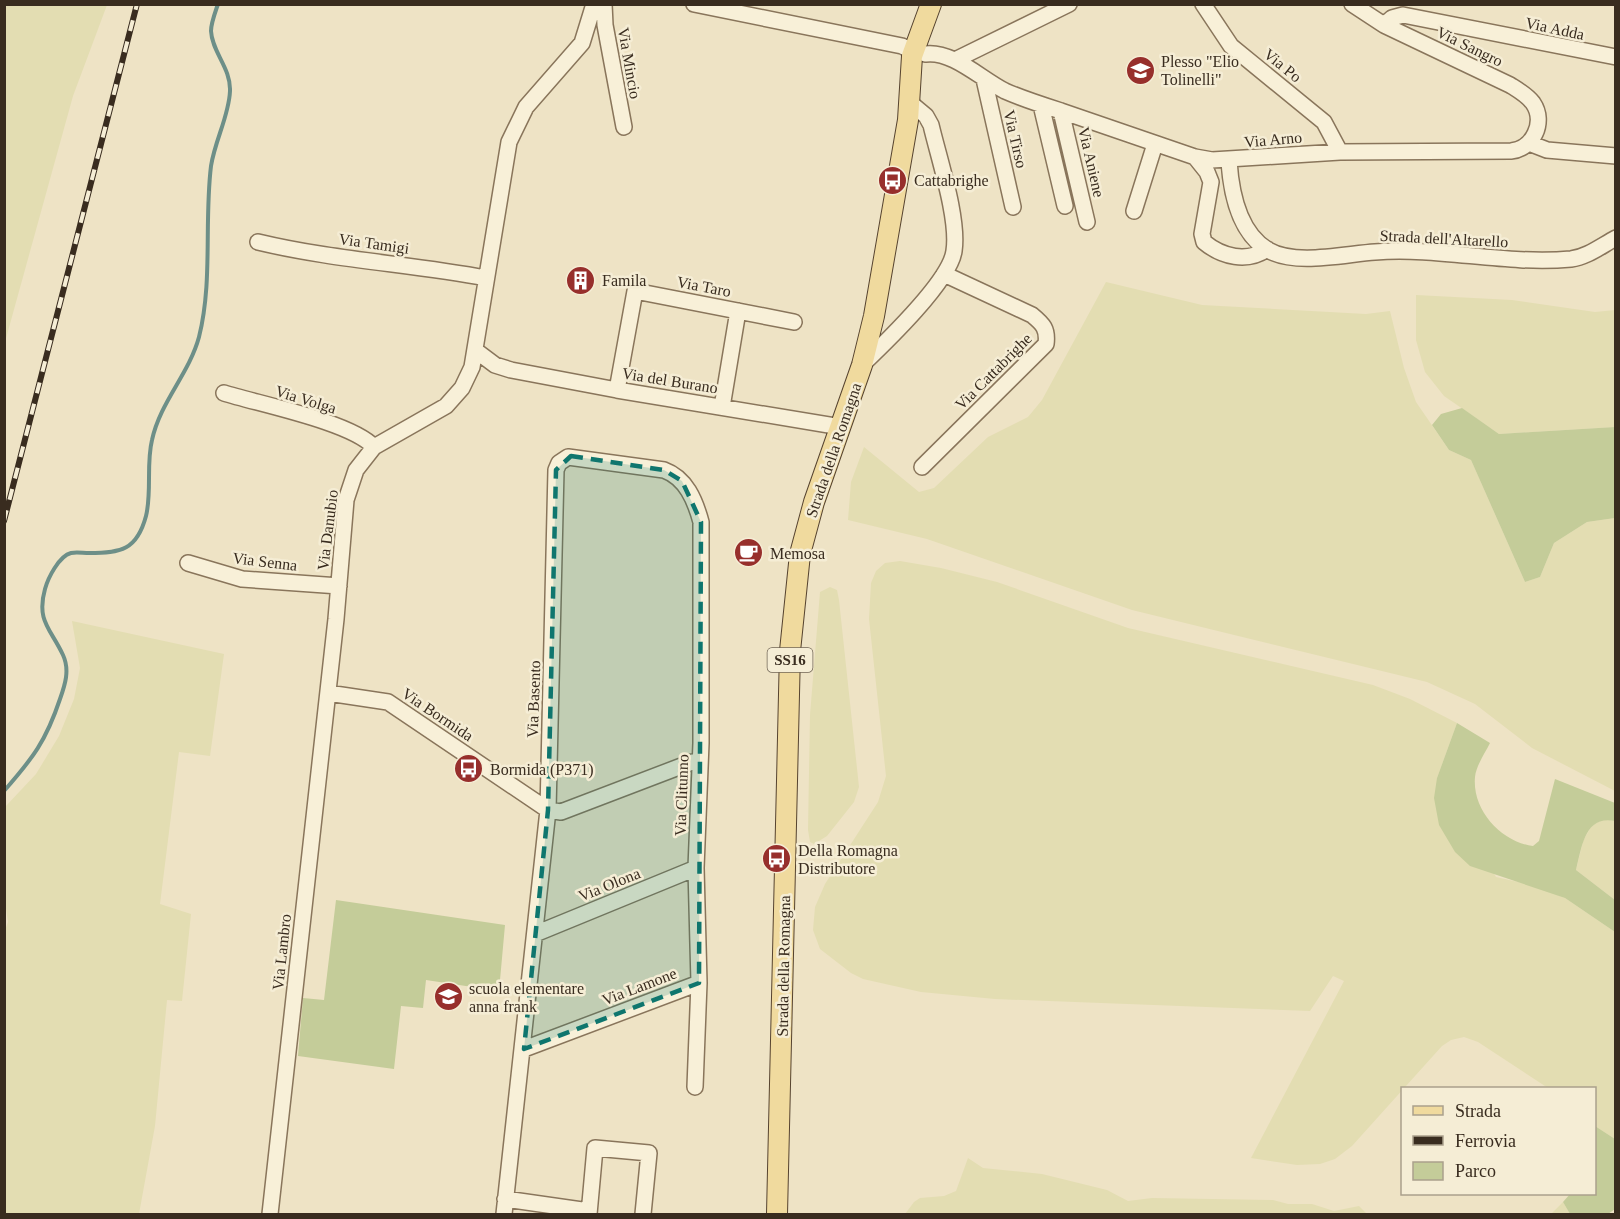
<svg xmlns="http://www.w3.org/2000/svg" width="1620" height="1219" font-family="'Times New Roman',serif">
  <style>
    .farmland { fill: #e3ddb2 }
    .green { fill: #c4cc99 }
    .lines { fill: none; stroke-linecap: round; stroke-linejoin: round }
    .stream { stroke: #6d8f88; stroke-width: 4 }
    .minor-casing { stroke: #89755b; stroke-width: 18 }
    .major-casing { stroke: #56432f; stroke-width: 22 }
    .minor { stroke: #f8f0d8; stroke-width: 15 }
    .major { stroke: #f0da9e; stroke-width: 20 }
    .rail-casing { stroke: #392c1f; stroke-width: 6 }
    .rail { stroke: #f5edd5; stroke-width: 4; stroke-dasharray: 11; stroke-linecap: butt }
    .marked { fill: #0f766e; fill-opacity: 0.2; stroke: #0f766e; stroke-width: 4.5; stroke-dasharray: 12 8; stroke-linejoin: round }
    .labels { text-anchor: middle; stroke-width: 5; stroke-linejoin: round; paint-order: stroke }
    .shield { fill: #f5edd5; stroke: #716656; stroke-width: 1.5 }
    .shield-label { font-size: 15px; font-weight: bold; fill: #392c1f }
    .street-label { font-size: 16px; fill: #392c1f; stroke: #f5edd5 }
    .poi-label { font-size: 16px; fill: #392c1f; stroke: #f5edd5; text-anchor: start }
  </style>
  <rect width="100%" height="100%" fill="#eee3c5"/>
  <path class="farmland" d="M5 4 107 5 73 96 5 342Z
    M1106 282 1202 305 1366 314 1390 311 1404 368 1416 402 1449 450 1471 460 1525 582 1540 577 1554 543 1587 522 1615 518V791L1532 748 1475 704 1427 682 1132 610 927 539 848 520 851 482 864 447 919 492 934 488 988 437 1028 417 1042 400Z
    M1416 295 1512 300 1595 312 1615 310V427L1499 434 1444 396 1425 372 1416 340Z
    M900 561 941 568 997 582 1128 628 1373 685 1410 699 1457 723 1437 778 1496 877 1536 886 1565 898 1615 932V1139L1595 1126 1594 1088H1548L1478 1042 1464 1037 1451 1040 1442 1046 1352 1146 1335 1159 1320 1164 1297 1165 1251 1158 1344 981 1333 976 1310 1011 995 999 921 992 863 979 851 973 820 949 813 930 815 907 825 884 878 802 886 776 869 619 871 583 876 571 885 563Z
    M830 587 837 590 839 600 859 787 854 802 827 836 814 844 810 842 808 830 810 715 820 592Z
    M72 621 224 654 210 756 179 752 160 904 191 914 182 1001 167 1000 155 1126 139 1214H5L4 933 8 922 4 895 5 807 36 774 59 736 74 699 80 668Z
    M1604 819 1615 821V900L1576 870 1583 841 1592 825Z
    M968 1158 983 1168 1042 1174 1107 1190 1128 1201 1152 1198 1273 1200 1288 1204H1312L1334 1211 1359 1206 1367 1214H905L914 1202 920 1198 944 1196 956 1191Z
    M1563 1202 1570 1214H1551Z"/>
  <path class="green" d="M1462 408 1499 434 1615 427V518L1587 522 1554 543 1540 577 1525 582 1471 460 1449 450 1432 425 1441 414Z
    M1457 723 1490 743C1485 753 1476 766 1475 777 1472 811 1502 842 1533 846L1539 841 1555 779 1615 803V821C1585 815 1582 846 1576 870L1615 900V932L1565 898 1470 866 1455 852 1439 825 1434 798 1437 778Z
    M336 900 505 925 499 991 426 980 423 1008 401 1006 394 1069 298 1056 303 998 324 1000Z
    M1595 1126 1615 1139V1209L1608 1214H1570L1563 1202 1570 1194H1594Z"/>
  <g class="lines">
    <path class="stream" d="M4 791C33 758 46 741 60 699 65 685 70 670 63 655 51 629 36 621 45 589 48 578 59 556 71 553 76 552 83 553 89 553 121 553 137 550 146 516 152 492 146 464 152 440 160 402 189 374 199 337 213 281 204 223 211 166 215 140 229 116 230 91 231 68 212 52 211 31 211 23 215 13 218 4"/>
    <defs>
      <path id="minor" d="M604 4 605 25 624 127
        M694 4 902 46 914 52
        M1203 4 1231 46 1324 122 1340 152
        M1384 25 1392 18 1403 15 1616 57
        M925 54C952 50 981 79 1005 91 1023 99 1042 105 1061 111 1106 126 1150 142 1195 157L1212 160 1340 152 1511 151C1533 149 1546 122 1533 103 1527 95 1518 90 1510 85L1384 25 1352 4
        M957 59 1069 4
        M984 79 1013 207
        M1041 105 1065 206
        M1061 111 1087 222
        M1529 143 1547 150 1616 156
        M1195 157 1207 172 1211 182 1202 234 1204 242C1222 257 1247 263 1267 249
        M1229 161C1231 192 1238 232 1268 250 1295 266 1345 254 1375 252 1440 247 1505 265 1571 259 1587 257 1601 246 1616 238
        M1134 211 1155 144
        M258 242C333 260 411 264 486 278
        M475 350 495 365 511 370 617 390 841 427
        M862 365C885 343 950 281 954 251 959 219 939 159 931 125L926 116 914 106
        M617 390 635 291 794 322
        M224 393C259 404 351 422 374 447
        M722 407 738 311
        M922 467 1046 344C1048 329 1043 324 1032 315L944 274
        M188 563 242 579 339 586
        M328 693 388 702 548 810 561 812 692 762H700
        M535 934 696 868
        M524 1049 699 983
        M505 1199 589 1211
        M270 1214 336 619 346 500 356 470 374 447 446 406 462 388 472 367 509 142 526 107 582 43 594 4
        M504 1214 548 810 556 470 559 463 568 457 664 470C686 478 695 500 701 522V743L696 868 699 983 695 1087
        M589 1214 595 1148 649 1153 643 1214"/>
      <path id="major" d="M777 1214 790 651 800 554 814 502 862 365 874 316 908 120 912 56 931 4"/>
    </defs>
    <use href="#minor" class="minor-casing"/>
    <use href="#major" class="major-casing"/>
    <use href="#minor" class="minor"/>
    <use href="#major" class="major"/>
    <defs>
      <path id="rail" d="M4 521 137 4"/>
    </defs>
    <use href="#rail" class="rail-casing"/>
    <use href="#rail" class="rail"/>
  </g>
  <path class="marked" d="M571 456 664 470 682 481 701 522 699 983 524 1049 548 810 556 470Z"/>
  <defs>
    <symbol id="school-disc" viewBox="-11 -11 22 22"><circle r="9.5" fill="#972f2c" stroke="#f5edd5"/><path d="M0-5L7-2L0 1L-7-2ZM-4 1L0 2.5L4 1V4Q0 6-4 4Z" fill="#fff"/></symbol>
    <symbol id="bus-disc" viewBox="-11 -11 22 22"><circle r="9.5" fill="#972f2c" stroke="#f5edd5"/><path d="M-5-6H5V4H4V6H2V4H-2V6H-4V4H-5ZM-3.5-4V0h7V-4ZM-3.5 1.2v1.5H-2V1.2ZM2 1.2v1.5H3.5V1.2Z" fill="#fff"/></symbol>
    <symbol id="building-disc" viewBox="-11 -11 22 22"><circle r="9.5" fill="#972f2c" stroke="#f5edd5"/><path d="M-4-6H4V6H1V3H-1V6H-4ZM-2.5-4.3h1.7v1.8h-1.7ZM.8-4.3h1.7v1.8H.8ZM-2.5-1h1.7V.8h-1.7ZM.8-1h1.7V.8H.8Z" fill="#fff"/></symbol>
    <symbol id="cafe-disc" viewBox="-11 -11 22 22"><circle r="9.5" fill="#972f2c" stroke="#f5edd5"/><path d="M-5.5-4.5H6V0H3Q3 3.5 0 3.5H-2.5Q-5.5 3.5-5.5 0ZM3-3.2v2h1.7v-2ZM-6 4.5H4V6H-6Z" fill="#fff"/></symbol>
  </defs>
  <g fill-rule="evenodd">
    <use href="#school-disc" x="1124" y="54" width="33" height="33"/>
    <use href="#bus-disc" x="876" y="164" width="33" height="33"/>
    <use href="#building-disc" x="564" y="264" width="33" height="33"/>
    <use href="#cafe-disc" x="732" y="536" width="33" height="33"/>
    <use href="#bus-disc" x="452" y="752" width="33" height="33"/>
    <use href="#bus-disc" x="760" y="842" width="33" height="33"/>
    <use href="#school-disc" x="432" y="980" width="33" height="33"/>
  </g>
  <g class="labels">
    <rect class="shield" x="767.5" y="648" width="45" height="24" rx="4.5"/>
    <g class="shield-label">
      <text x="790" y="665">SS16</text>
    </g>
    <g class="street-label">
      <text transform="translate(1555 28) rotate(12)" y="6">Via Adda</text>
      <text transform="translate(1470 46) rotate(26)" y="6">Via Sangro</text>
      <text transform="translate(630 63) rotate(80)" y="6">Via Mincio</text>
      <text transform="translate(1283 65) rotate(39)" y="6">Via Po</text>
      <text transform="translate(1016 139) rotate(77)" y="6">Via Tirso</text>
      <text transform="translate(1273 139) rotate(-5)" y="6">Via Arno</text>
      <text transform="translate(1092 162) rotate(77)" y="6">Via Aniene</text>
      <text transform="translate(1444 238) rotate(3)" y="6">Strada dell'Altarello</text>
      <text transform="translate(374 243) rotate(8)" y="6">Via Tamigi</text>
      <text transform="translate(704 286) rotate(11)" y="6">Via Taro</text>
      <text transform="translate(993 371) rotate(-45)" y="6">Via Cattabrighe</text>
      <text transform="translate(670 380) rotate(9)" y="6">Via del Burano</text>
      <text transform="translate(306 399) rotate(17)" y="6">Via Volga</text>
      <text transform="translate(833 450) rotate(-71)" y="6">Strada della Romagna</text>
      <text transform="translate(327 530) rotate(-83)" y="6">Via Danubio</text>
      <text transform="translate(265 561) rotate(7)" y="6">Via Senna</text>
      <text transform="translate(533 699) rotate(-88)" y="6">Via Basento</text>
      <text transform="translate(438 714) rotate(34)" y="6">Via Bormida</text>
      <text transform="translate(681 795) rotate(-88)" y="6">Via Clitunno</text>
      <text transform="translate(609 884) rotate(-22)" y="6">Via Olona</text>
      <text transform="translate(281 952) rotate(-84)" y="6">Via Lambro</text>
      <text transform="translate(783 966) rotate(-89)" y="6">Strada della Romagna</text>
      <text transform="translate(639 986) rotate(-21)" y="6">Via Lamone</text>
    </g>
    <g class="poi-label">
      <text x="1161" y="67">Plesso "Elio<tspan x="1161" dy="18">Tolinelli"</tspan></text>
      <text x="914" y="186">Cattabrighe</text>
      <text x="602" y="286">Famila</text>
      <text x="770" y="559">Memosa</text>
      <text x="490" y="775">Bormida (P371)</text>
      <text x="798" y="856">Della Romagna<tspan x="798" dy="18">Distributore</tspan></text>
      <text x="469" y="994">scuola elementare<tspan x="469" dy="18">anna frank</tspan></text>
    </g>
  </g>
  <rect width="1620" height="1219" fill="none" stroke="#392c1f" stroke-width="12"/>
  <rect x="1401" y="1087" width="195" height="108" fill="#f5edd5" stroke="#aaa08c" stroke-width="1.5"/>
  <rect x="1413" y="1106" width="30" height="9" fill="#f0da9e" stroke="#aaa08c" stroke-width="1.5"/>
  <text x="1455" y="1117" font-size="18" fill="#392c1f">Strada</text>
  <rect x="1413" y="1136" width="30" height="9" fill="#392c1f" stroke="#aaa08c" stroke-width="1.5"/>
  <text x="1455" y="1147" font-size="18" fill="#392c1f">Ferrovia</text>
  <rect x="1413" y="1162" width="30" height="18" fill="#c4cc99" stroke="#aaa08c" stroke-width="1.5"/>
  <text x="1455" y="1177" font-size="18" fill="#392c1f">Parco</text>
</svg>
